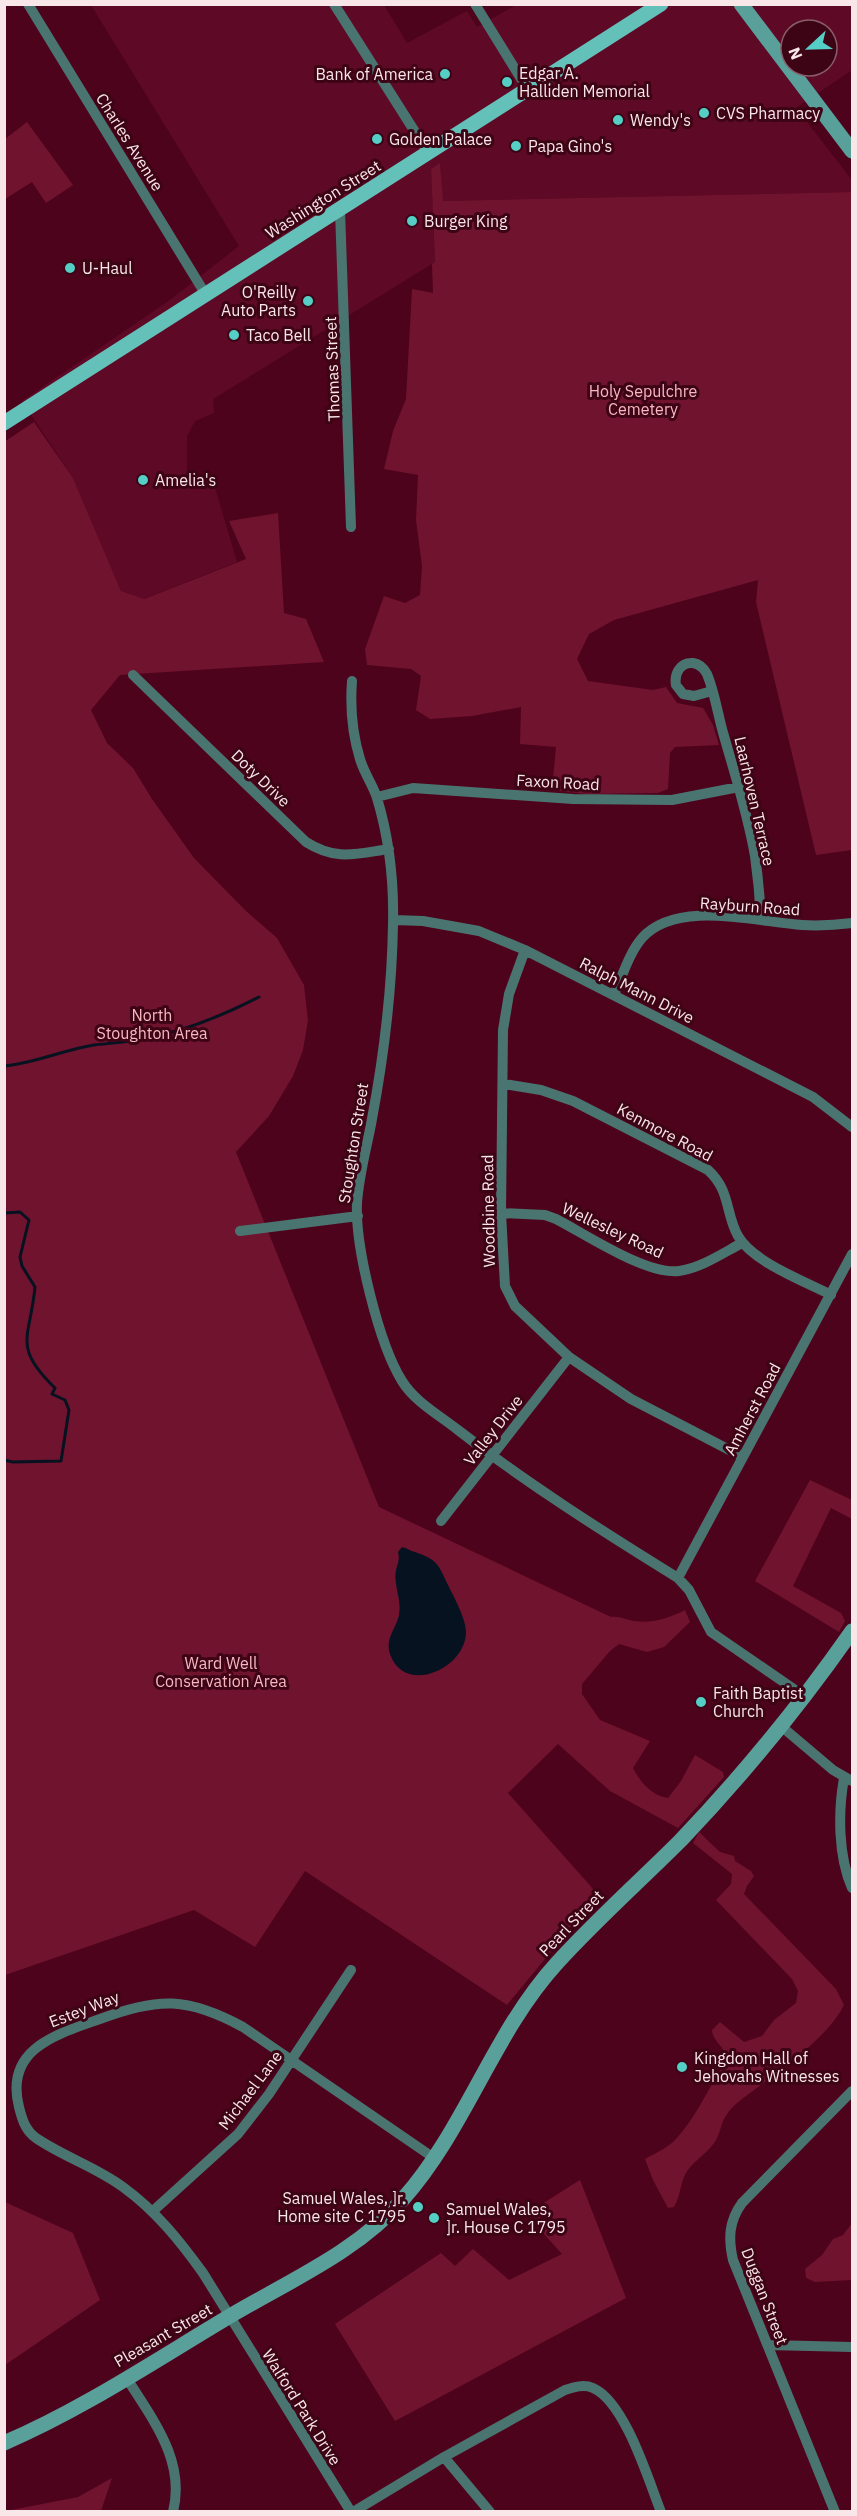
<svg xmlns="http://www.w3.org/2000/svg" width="857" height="2516" font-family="'IBM Plex Sans',sans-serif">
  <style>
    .built { fill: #5e0a27; fill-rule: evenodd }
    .green { fill: #70132f }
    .water { fill: #06121f }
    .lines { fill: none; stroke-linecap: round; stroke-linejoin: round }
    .stream { stroke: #06121f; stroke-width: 3 }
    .minor { stroke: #4a7470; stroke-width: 10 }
    .secondary { stroke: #599f9a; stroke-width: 15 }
    .primary { stroke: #63c1ba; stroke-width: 15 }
    .poi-dot { fill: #55cec5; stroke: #3c0415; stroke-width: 2 }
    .labels { text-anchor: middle; stroke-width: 6; stroke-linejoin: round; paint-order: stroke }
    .poi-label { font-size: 16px; fill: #f9e6e8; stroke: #3c0415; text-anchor: start }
    .street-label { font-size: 16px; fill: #f9e6e8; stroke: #3c0415 }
    .park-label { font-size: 16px; fill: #f8b7c1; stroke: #3c0415 }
  </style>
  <rect width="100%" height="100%" fill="#4e031c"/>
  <path class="built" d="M91 5H384L407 43 467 11 477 27 516 5H852V70L796 108 852 180V192L442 201 440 164 431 169 435 262 213 399 214 413 195 421 187 436V476L195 481 212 478 237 562 143 599 121 591 73 478 22 401 170 300 239 246ZM791 30H827V66H791Z"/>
  <path class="green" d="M27 122 73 185 46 203 32 182 5 199V139Z
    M440 163 443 201 852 192V850L816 855 756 602 758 580 614 620 589 634 577 659 588 681 653 690 666 687 677 703 703 708 713 725 719 745 675 747 670 753 668 789 658 793 585 794 552 790 556 747 520 744 521 707 472 716 430 719 416 710 421 676 411 669 367 665 365 649 384 596 405 603 420 595 422 566 416 520 418 475 384 469 393 431 406 399 412 289 433 293 432 264 435 262 431 169Z
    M34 422 73 478 121 591 144 599 246 559 229 521 278 513 284 613 306 619 324 662 120 675 91 710 107 743 133 768 152 799 194 858 246 911 277 938 304 985 308 1020 303 1050 293 1076 269 1116 236 1152 379 1507 611 1617C620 1616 626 1620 634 1621 652 1624 670 1618 685 1610L690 1622 664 1647 647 1652 619 1644 610 1651 582 1684V1694L600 1720 650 1741 633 1768C640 1782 652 1796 668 1798L681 1781 695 1755 723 1772 724 1777 678 1828 610 1791 558 1744 508 1793 602 1899 554 1948 507 2005 305 1871 255 1947 194 1910 5 1975 4 442Z
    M810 1480 852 1500V1519L831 1508 793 1586 841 1613 845 1621 839 1632 755 1581Z
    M699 1832 720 1852 734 1856 735 1861 751 1871 754 1876 747 1886 744 1894 836 1989 844 2005C829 2035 789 2064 762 2084 751 2093 740 2099 730 2110 721 2121 722 2127 717 2138 710 2153 690 2162 684 2177 680 2187 680 2197 674 2207L668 2208 653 2180 645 2159C654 2154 665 2149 673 2142 697 2118 708 2087 727 2060 725 2045 713 2043 712 2030L720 2022 744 2042 762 2036 774 2020 796 2003 798 1991 792 1979 716 1900 731 1884 732 1874 693 1843Z
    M580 2180 626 2298 395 2421 335 2324 441 2253 455 2266 473 2249 509 2280 562 2254 526 2214Z
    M5 2202 73 2233 100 2300 5 2365Z
    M852 2223V2280L815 2282 806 2278 805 2269 822 2255 833 2239 843 2235Z
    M112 2478 101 2511H6L78 2497Z"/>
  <path class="water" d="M402 1547C407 1548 410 1551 415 1552 438 1560 438 1564 448 1585 454 1597 466 1619 466 1632 466 1669 404 1696 390 1654 385 1638 396 1629 399 1615 402 1600 393 1584 396 1570 398 1563 400 1559 398 1552Z"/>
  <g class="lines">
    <path class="stream" d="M4 1066C35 1063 63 1050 94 1045 112 1043 130 1042 148 1038 188 1030 224 1015 259 997
      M4 1213 20 1212 29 1220 20 1257 22 1266 35 1287C30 1339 12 1346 55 1388L52 1394 65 1400 69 1410 61 1461 13 1462 4 1460"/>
    <path class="minor" d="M28 4 206 295
      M334 4 429 154
      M475 4 528 90
      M340 210 351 527
      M133 675 306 842C336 861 355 854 389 849
      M352 681C350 708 352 733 360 759 364 773 373 785 377 798 389 838 394 883 393 924 392 989 384 1055 372 1119 367 1147 359 1174 357 1203 355 1247 379 1344 402 1381 415 1402 439 1415 458 1430 528 1484 602 1531 678 1578L689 1590 711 1632 804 1696
      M712 691 694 696 683 694 676 685C674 674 680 662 693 663 699 664 704 668 707 674 715 693 718 716 724 736 735 775 748 815 755 856 758 877 760 898 761 920
      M377 797 413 788 573 799 672 800 739 787
      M394 920 423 921 479 931 525 950 813 1097 852 1127
      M525 950 509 994 503 1030 501 1213 505 1286 515 1306 569 1357 631 1399 743 1457
      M614 995C622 977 629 953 642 938 677 899 757 922 802 925 819 926 836 925 852 923
      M504 1084 541 1090 573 1101 708 1170C731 1191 725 1213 738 1236 753 1262 804 1281 831 1295
      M501 1213 545 1215 556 1219C587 1235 646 1275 679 1271 701 1268 723 1253 742 1243
      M240 1231 358 1216
      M441 1521 569 1357
      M678 1578 852 1254
      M781 1726 833 1770 852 1781
      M844 1778C838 1812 838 1856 852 1888
      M153 2211 238 2134 269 2094 351 1970
      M768 2345 852 2347
      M126 2377C152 2419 186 2460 173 2512
      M351 2512 203 2273C180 2241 156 2211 123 2187 96 2167 64 2157 36 2138 25 2130 22 2119 19 2107 4 2048 58 2034 100 2019 158 1997 188 1997 243 2027L434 2158
      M353 2512 444 2457
      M490 2512 444 2457 565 2390C574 2387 584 2384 593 2388 625 2402 648 2479 661 2512
      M835 2512 733 2260C728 2238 729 2221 742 2203L852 2091"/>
    <path class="secondary" d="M741 4 852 151
      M4 2443C83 2409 156 2360 230 2316 289 2281 357 2252 403 2199 466 2128 493 2033 557 1963 596 1920 640 1881 681 1840 743 1775 801 1704 852 1631"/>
    <path class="primary" d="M4 423 661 4"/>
  </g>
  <g class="poi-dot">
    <circle cx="445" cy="74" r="6"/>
    <circle cx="507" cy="82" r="6"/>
    <circle cx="704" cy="113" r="6"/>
    <circle cx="618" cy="120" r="6"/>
    <circle cx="377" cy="139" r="6"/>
    <circle cx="516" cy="146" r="6"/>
    <circle cx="412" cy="221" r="6"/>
    <circle cx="70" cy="268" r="6"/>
    <circle cx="308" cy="301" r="6"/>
    <circle cx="234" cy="335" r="6"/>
    <circle cx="143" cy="480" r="6"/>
    <circle cx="701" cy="1702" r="6"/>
    <circle cx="682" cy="2067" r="6"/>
    <circle cx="418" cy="2207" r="6"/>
    <circle cx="434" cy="2218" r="6"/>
  </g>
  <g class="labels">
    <g class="poi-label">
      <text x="519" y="79">Edgar A.<tspan x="519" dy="18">Halliden Memorial</tspan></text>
      <text x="433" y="80" text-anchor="end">Bank of America</text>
      <text x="716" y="119">CVS Pharmacy</text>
      <text x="630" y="126">Wendy's</text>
      <text x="389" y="145">Golden Palace</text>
      <text x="528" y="152">Papa Gino's</text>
      <text x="424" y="227">Burger King</text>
      <text x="82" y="274">U-Haul</text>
      <text x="296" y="298" text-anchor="end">O'Reilly<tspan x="296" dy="18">Auto Parts</tspan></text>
      <text x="246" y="341">Taco Bell</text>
      <text x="155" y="486">Amelia's</text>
      <text x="713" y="1699">Faith Baptist<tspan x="713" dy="18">Church</tspan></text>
      <text x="694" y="2064">Kingdom Hall of<tspan x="694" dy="18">Jehovahs Witnesses</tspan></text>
      <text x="406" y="2204" text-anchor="end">Samuel Wales, ]r.<tspan x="406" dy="18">Home site C 1795</tspan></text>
      <text x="446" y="2215">Samuel Wales,<tspan x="446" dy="18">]r. House C 1795</tspan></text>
    </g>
    <g class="street-label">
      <text transform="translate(130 142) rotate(58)" y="6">Charles Avenue</text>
      <text transform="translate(323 199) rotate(-32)" y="6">Washington Street</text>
      <text transform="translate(332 369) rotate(-92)" y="6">Thomas Street</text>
      <text transform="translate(261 778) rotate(44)" y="6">Doty Drive</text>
      <text transform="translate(558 782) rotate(3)" y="6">Faxon Road</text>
      <text transform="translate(755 801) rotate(77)" y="6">Laarhoven Terrace</text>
      <text transform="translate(750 906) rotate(4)" y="6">Rayburn Road</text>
      <text transform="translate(637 990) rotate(27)" y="6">Ralph Mann Drive</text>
      <text transform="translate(665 1132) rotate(28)" y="6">Kenmore Road</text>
      <text transform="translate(353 1143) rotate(-81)" y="6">Stoughton Street</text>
      <text transform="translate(488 1211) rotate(-91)" y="6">Woodbine Road</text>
      <text transform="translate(613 1230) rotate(25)" y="6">Wellesley Road</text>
      <text transform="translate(752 1409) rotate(-62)" y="6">Amherst Road</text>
      <text transform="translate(493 1430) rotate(-52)" y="6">Valley Drive</text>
      <text transform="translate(571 1923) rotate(-46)" y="6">Pearl Street</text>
      <text transform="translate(84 2009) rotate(-21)" y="6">Estey Way</text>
      <text transform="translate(250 2090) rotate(-53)" y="6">Michael Lane</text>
      <text transform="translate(765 2296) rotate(69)" y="6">Duggan Street</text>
      <text transform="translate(163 2335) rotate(-30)" y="6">Pleasant Street</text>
      <text transform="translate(302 2407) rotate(58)" y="6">Walford Park Drive</text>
    </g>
    <g class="park-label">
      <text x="643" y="397">Holy Sepulchre<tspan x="643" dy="18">Cemetery</tspan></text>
      <text x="152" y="1021">North<tspan x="152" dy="18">Stoughton Area</tspan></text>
      <text x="221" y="1669">Ward Well<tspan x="221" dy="18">Conservation Area</tspan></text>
    </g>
  </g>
  <rect width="857" height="2516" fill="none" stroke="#f9e6e8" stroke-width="12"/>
  <g transform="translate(809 48) rotate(248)"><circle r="28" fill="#3c0415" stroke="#885e69" stroke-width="1.5"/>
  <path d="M0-4.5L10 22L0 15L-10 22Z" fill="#55cec5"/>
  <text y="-9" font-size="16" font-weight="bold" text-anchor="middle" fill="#f9e6e8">N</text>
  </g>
</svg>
